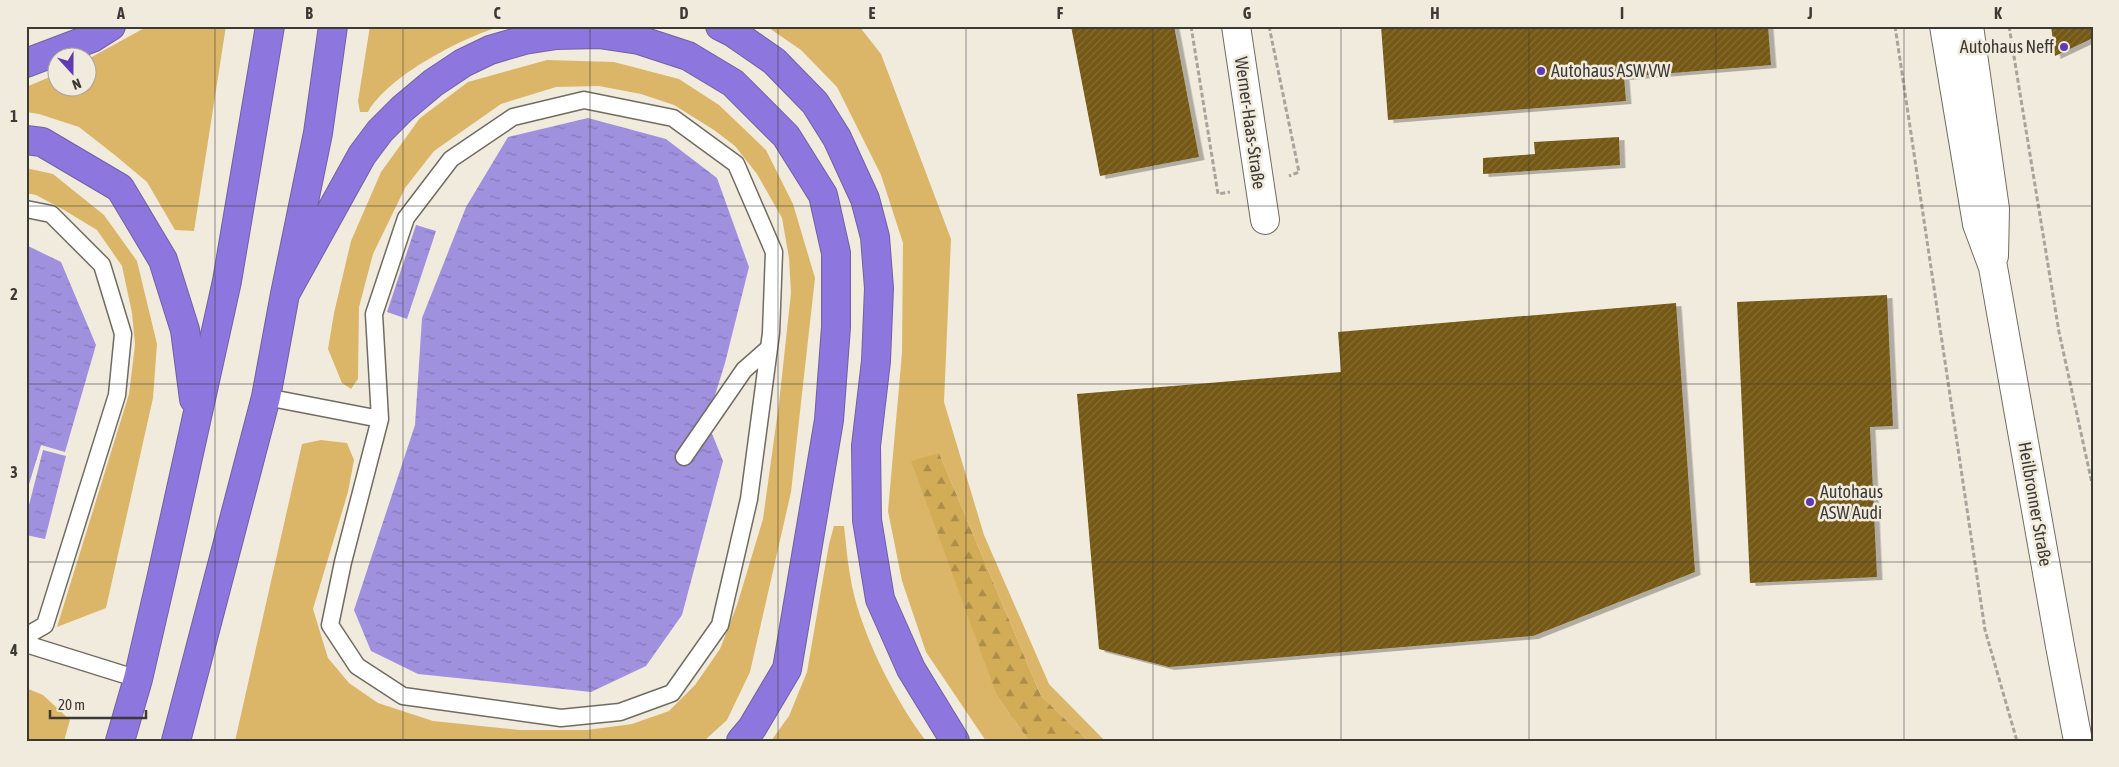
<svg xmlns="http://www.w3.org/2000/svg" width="2119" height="767" font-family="'Asap Condensed',sans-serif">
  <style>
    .green { fill: #dbb668 }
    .forest { fill: url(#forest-firs) }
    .water { fill: url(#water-ripples) }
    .building { fill: url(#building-hatch); filter: url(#shadow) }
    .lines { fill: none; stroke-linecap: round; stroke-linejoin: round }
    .lane-casing { stroke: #716c61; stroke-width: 19 }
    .street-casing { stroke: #716c61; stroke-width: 30 }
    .secondary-casing { stroke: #716c61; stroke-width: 30 }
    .highway-casing { stroke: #7161a3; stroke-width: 30 }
    .path { stroke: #a9a49a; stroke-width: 3; stroke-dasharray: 5 2.5; stroke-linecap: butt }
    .lane { stroke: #fff; stroke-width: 16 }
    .street { stroke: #fff; stroke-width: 28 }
    .secondary { stroke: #fff; stroke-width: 28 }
    .highway { stroke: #8d76dd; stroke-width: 28 }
    .grid { fill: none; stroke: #3d3a36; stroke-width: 1; stroke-opacity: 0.55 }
    .poi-dot { fill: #5f3ab2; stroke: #f1ebde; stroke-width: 2 }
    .labels { text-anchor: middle; stroke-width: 5; stroke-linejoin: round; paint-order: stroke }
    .poi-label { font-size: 18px; fill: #3d3a36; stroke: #f1ebde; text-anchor: start }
    .street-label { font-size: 18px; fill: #3d3a36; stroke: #f1ebde }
    .neatline { fill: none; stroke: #3d3a36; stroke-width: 2 }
    .grid-label { font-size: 16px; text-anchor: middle; font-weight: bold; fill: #3d3a36 }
  </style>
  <defs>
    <pattern id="forest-firs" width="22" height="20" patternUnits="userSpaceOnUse" patternTransform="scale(1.25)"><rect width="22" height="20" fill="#d3ac58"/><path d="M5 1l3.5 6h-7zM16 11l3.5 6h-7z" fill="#ac8d4a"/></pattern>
    <pattern id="water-ripples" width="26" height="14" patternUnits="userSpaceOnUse" patternTransform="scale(1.25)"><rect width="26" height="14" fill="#a091df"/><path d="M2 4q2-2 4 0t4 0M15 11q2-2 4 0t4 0" fill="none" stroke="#8477b6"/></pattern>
    <pattern id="building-hatch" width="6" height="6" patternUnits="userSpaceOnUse" patternTransform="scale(1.25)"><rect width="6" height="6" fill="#745812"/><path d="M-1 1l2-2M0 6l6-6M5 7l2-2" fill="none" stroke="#846e35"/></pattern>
    <filter id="shadow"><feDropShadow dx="5.5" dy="3" stdDeviation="0" flood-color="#0004"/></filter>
  </defs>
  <rect width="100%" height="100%" fill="#f1ebde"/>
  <path class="green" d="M148 26H226L194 231 175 230 147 182 116 156 79 127 39 114 26 112V87L57 74 58 88H88V59Z
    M370 26H502C463 37 388 76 368 112H360L358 101Z
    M766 26H859L881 54 951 239 944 402 984 535 1049 684 1105 741H1088L1041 696 939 453 997 696 1029 741H986L926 652 902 581 888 511 902 353 903 243 881 175 837 87 801 50Z
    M547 60 614 62 679 79 719 105 766 150 793 204 815 278 791 492 750 672 727 720 704 741H235L302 444 321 440 347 443 354 460 348 492 313 609 328 658 349 683 378 703 433 721 519 730H587L632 724 669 711 695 685 720 649 737 605 763 519 779 403 791 293 789 258 782 218 757 174 735 146 714 130 674 105 641 94 599 86 556 87 501 104 434 151 405 188 373 254 359 307 358 379 351 389 342 383 328 349 334 313 351 241 381 172 420 118 468 82Z
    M26 168 53 174 104 215 137 261 157 344 153 398 106 608 57 627 129 394 135 345 132 313 122 266 97 230 64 210 36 195 26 193Z
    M834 526H844C846 542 847 559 850 575 858 628 894 699 926 741H771L789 716 807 672 829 544Z
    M26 688 43 695 70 720 64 741H26Z"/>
  <path class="forest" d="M939 453 1041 696 1088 741H1029L997 696 911 461Z"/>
  <path class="water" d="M588 118 666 139 717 178 749 267 725 363 707 421 723 461 682 615 646 666 591 692 418 674 371 651 354 610 415 425 422 318 466 207 508 137Z
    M416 225 436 231 407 319 387 312Z
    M26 245 61 262 96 345 65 452 41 445 26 494Z
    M43 450 66 456 45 539 26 535V517Z"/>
  <path class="building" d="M1071 26H1174L1199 157 1100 176Z
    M1381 26H1768L1771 65 1624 77 1626 101 1388 120Z
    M2051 26H2093V38L2055 56Z
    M1619 137 1620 165 1483 174V158L1535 154 1534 142Z
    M1887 295 1893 426 1870 427 1877 577 1750 583 1737 302Z
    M1676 303 1695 572 1533 636 1169 667 1099 649 1077 394 1341 372 1338 332Z"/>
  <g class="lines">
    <defs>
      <path id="lane" d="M584 100 673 118 736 164 774 252 771 333 749 499 720 625 672 693 620 712 561 718 403 696 357 666 330 625 343 562 380 419 374 314 406 218 451 159 513 117Z
        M26 209 51 214 102 265 123 334 117 395 45 625 26 636
        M266 397 380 419
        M684 457 744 370 769 348
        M26 644 138 679"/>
      <path id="street" d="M1236 26 1265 220"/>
      <path id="secondary" d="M1944 26 1977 224 1993 267 2060 646 2078 741
        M1969 26 1995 209 1994 256"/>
      <path id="highway" d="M720 26 732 32 774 61 815 103 837 138 865 199 875 237 879 288 876 361 866 446 867 520 880 599 911 669 955 741
        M26 63 92 38 111 26
        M26 140 42 142 120 188 163 260 185 330 194 399
        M285 294 362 155 380 131 402 109 433 83 463 63 490 50 524 40 556 35 599 34 639 40 688 56 733 83 786 136 823 195 836 253V327L829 420 787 669 752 728 741 741
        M120 741 138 679 162 575 227 281 270 26
        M176 741 266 397 285 294 318 133 333 26"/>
    </defs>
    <use href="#lane" class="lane-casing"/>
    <use href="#street" class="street-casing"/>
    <use href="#secondary" class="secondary-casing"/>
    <use href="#highway" class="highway-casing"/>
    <path class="path" d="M1191 26 1218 194 1230 192
      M1269 26 1299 172 1289 176
      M1895 26 1985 630 2017 741
      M2009 26 2059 332 2093 488"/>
    <use href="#lane" class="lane"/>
    <use href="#street" class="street"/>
    <use href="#secondary" class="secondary"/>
    <use href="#highway" class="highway"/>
  </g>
  <path class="grid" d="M215 26V741M403 26V741M590 26V741M778 26V741M966 26V741M1153 26V741M1341 26V741M1529 26V741M1716 26V741M1904 26V741M26 206H2093M26 384H2093M26 562H2093"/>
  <g class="poi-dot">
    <circle cx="2064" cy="47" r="5"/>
    <circle cx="1541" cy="71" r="5"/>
    <circle cx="1810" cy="502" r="5"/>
  </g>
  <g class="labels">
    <g class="poi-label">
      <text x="2054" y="53" text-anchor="end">Autohaus Neff</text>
      <text x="1551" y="77">Autohaus ASW VW</text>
      <text x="1820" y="498">Autohaus<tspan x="1820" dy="21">ASW Audi</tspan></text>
    </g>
    <g class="street-label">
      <text transform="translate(1250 123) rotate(82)" y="6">Werner-Haas-Straße</text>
      <text transform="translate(2035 504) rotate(80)" y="6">Heilbronner Straße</text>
    </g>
  </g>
  <rect width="2119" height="767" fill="none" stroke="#f1ebde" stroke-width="55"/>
  <g transform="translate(72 72) rotate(159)"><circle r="24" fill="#f1ebde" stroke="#a9a49b"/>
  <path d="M0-4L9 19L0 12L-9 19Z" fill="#5f3ab2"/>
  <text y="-8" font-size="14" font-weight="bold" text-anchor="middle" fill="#3d3a36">N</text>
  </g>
  <path d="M50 710v8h96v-8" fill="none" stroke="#3d3a36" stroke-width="2.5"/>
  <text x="58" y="710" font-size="15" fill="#3d3a36" stroke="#f1ebde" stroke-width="4" paint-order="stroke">20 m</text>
  <rect x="28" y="28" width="2064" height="712" class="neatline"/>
  <g class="grid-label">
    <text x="121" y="19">A</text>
    <text x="309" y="19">B</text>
    <text x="497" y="19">C</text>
    <text x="684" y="19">D</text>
    <text x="872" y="19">E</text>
    <text x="1060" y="19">F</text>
    <text x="1247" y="19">G</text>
    <text x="1435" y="19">H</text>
    <text x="1622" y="19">I</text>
    <text x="1810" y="19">J</text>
    <text x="1998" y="19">K</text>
    <text x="14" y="122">1</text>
    <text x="14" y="300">2</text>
    <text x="14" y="478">3</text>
    <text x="14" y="656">4</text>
  </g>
</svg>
